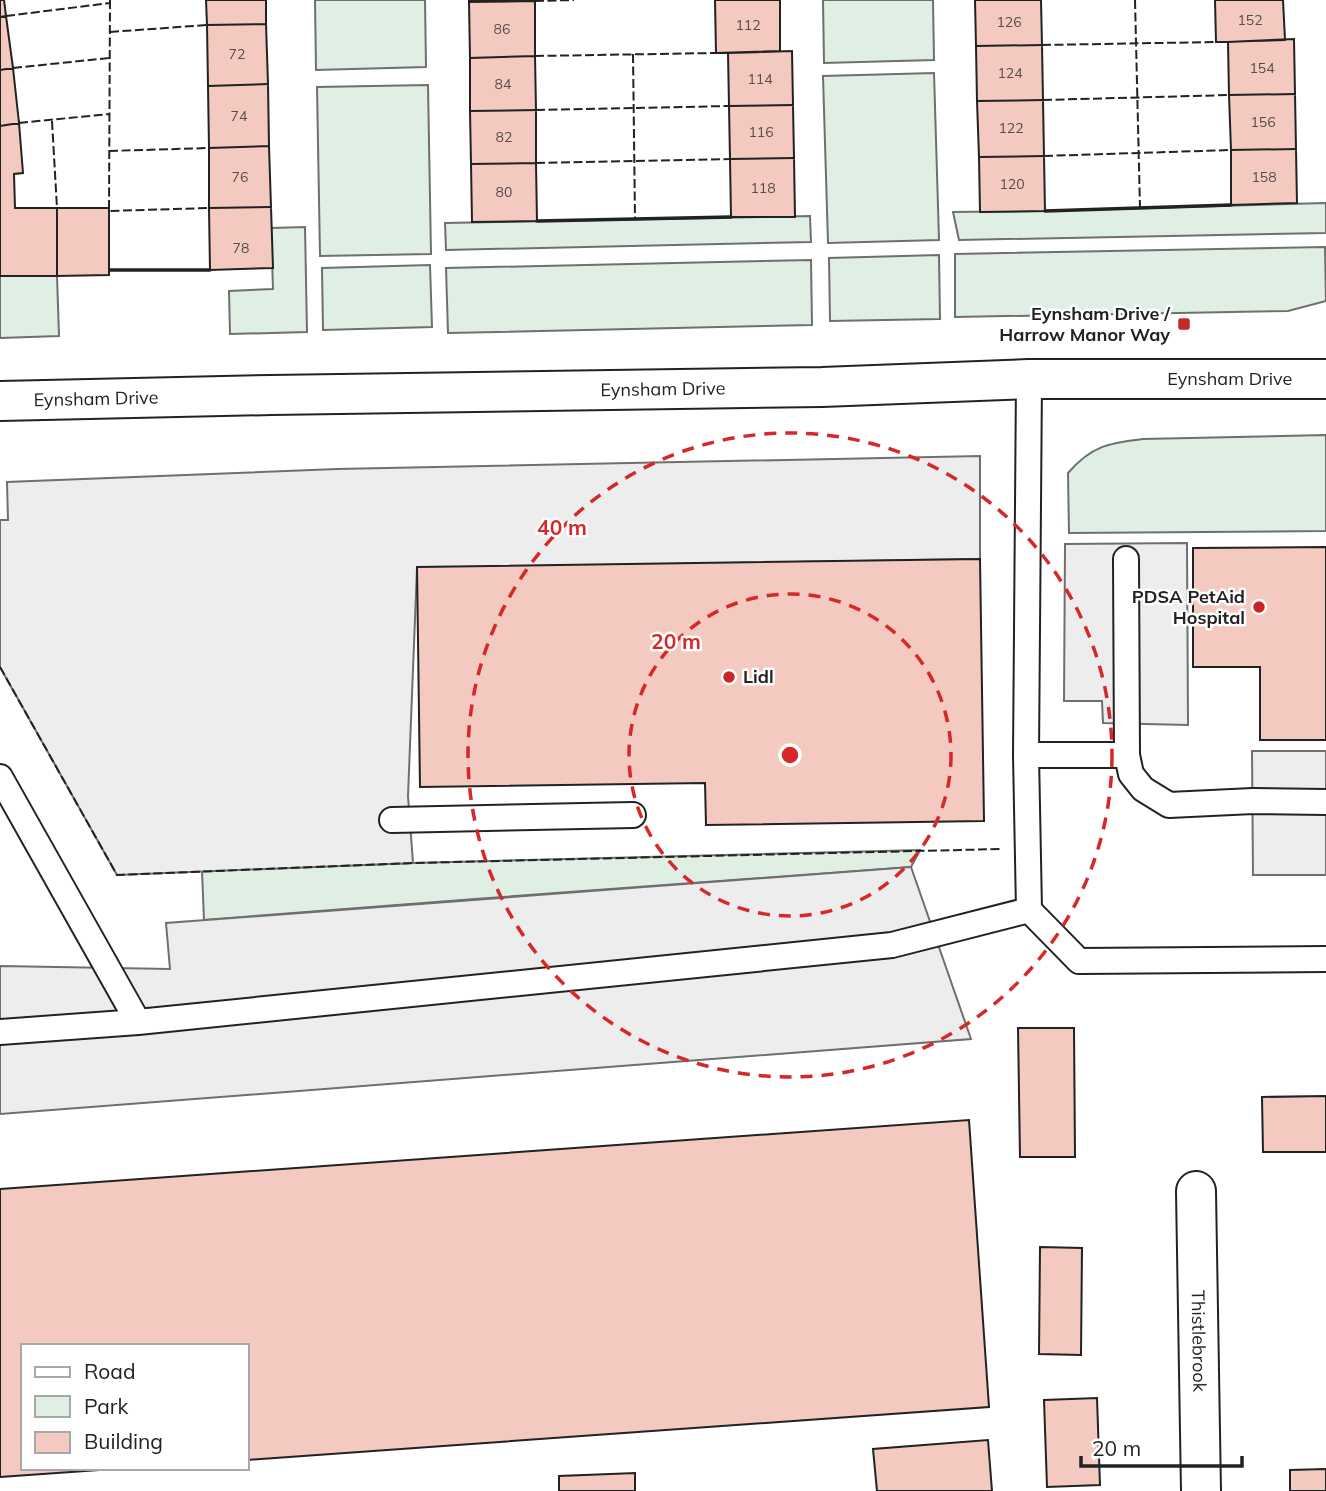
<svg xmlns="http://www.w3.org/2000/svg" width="1326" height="1491" font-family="Mulish,sans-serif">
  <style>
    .green { fill: #e0efe3; stroke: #6f6f6f; stroke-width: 2 }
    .parking { fill: #ededed; stroke: #6f6f6f; stroke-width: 2 }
    .building { fill: #f3c9c0; stroke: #222; stroke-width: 2 }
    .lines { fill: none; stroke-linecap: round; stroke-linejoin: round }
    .lane-casing { stroke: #222; stroke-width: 28 }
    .street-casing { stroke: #222; stroke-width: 42 }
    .secondary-casing { stroke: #222; stroke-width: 42 }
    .lane { stroke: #fff; stroke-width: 24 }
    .street { stroke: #fff; stroke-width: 38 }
    .secondary { stroke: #fff; stroke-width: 38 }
    .fence { stroke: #222; stroke-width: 2; stroke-dasharray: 9 3.5; stroke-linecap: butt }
    .wall { stroke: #222; stroke-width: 3.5 }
    .ring { fill: none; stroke: #d62828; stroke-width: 3.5; stroke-dasharray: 12 9 }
    .poi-dot { fill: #c62828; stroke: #fff; stroke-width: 2.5 }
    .labels { text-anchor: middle; stroke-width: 5; stroke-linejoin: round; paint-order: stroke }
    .number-label { font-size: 14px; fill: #564c4a }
    .poi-label { font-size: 18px; font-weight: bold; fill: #222; stroke: #fff; text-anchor: end }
    .street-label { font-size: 18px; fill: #222; stroke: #fff }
    .centre { fill: #d62828; stroke: #fff; stroke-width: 3.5 }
    .ring-label { font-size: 21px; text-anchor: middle; font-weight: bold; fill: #d62828; stroke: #fff; stroke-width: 5; stroke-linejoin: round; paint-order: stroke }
  </style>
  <rect width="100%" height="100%" fill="#fff"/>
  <path class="green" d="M315 0H425L426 67 316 70Z
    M823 0H933L934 60 824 63Z
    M934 73 939 240 828 243 823 76Z
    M428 85 431 254 320 256 317 87Z
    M1326 203V233L959 240 953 212 1045 211Z
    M810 216 811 242 446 250 445 223Z
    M305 227 307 332 230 334 229 291 273 289 271 228Z
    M1325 247 1326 301 1288 311 955 317V254Z
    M939 255 940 319 830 321 829 258Z
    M811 260 812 325 448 333 446 268Z
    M430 265 432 327 323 330 322 268Z
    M0 276H57L59 336 0 338Z
    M1326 435V531L1069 533 1068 473C1091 446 1109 443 1143 439Z
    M920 850 911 867 475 899 204 920 202 871 413 863Z"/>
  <path class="parking" d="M980 456V559L417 568 408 796 413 863 117 875 0 667V520H8L7 482 337 469Z
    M1187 543 1188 725 1103 723 1102 701H1064L1065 544Z
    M1252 751H1326V875H1253Z
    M911 867 971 1039 0 1114V966L170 969 166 923Z"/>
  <path class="building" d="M0 0H4L6 16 0 17Z
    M206 0H266V24L207 25Z
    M469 0H535V1L469 2Z
    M715 0H780V51L716 53Z
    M975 0H1041L1042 45 976 46Z
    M1215 0H1283L1285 40 1216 42Z
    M535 1V56L470 58 469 2Z
    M6 16 13 68 0 70V17Z
    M266 24 268 84 208 86 207 25Z
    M1294 39 1295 94 1229 95 1228 42Z
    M1042 45 1043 100 977 101 976 46Z
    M792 51 793 105 729 106 728 53Z
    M535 56 536 110 470 111V58Z
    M13 68 19 123 0 126V70Z
    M268 84 269 146 209 148 208 86Z
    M1295 94 1296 149 1231 150 1229 95Z
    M1043 100 1044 156 979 157 977 101Z
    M793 105 794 158 730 159 729 106Z
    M536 110V163L471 164 470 111Z
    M19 123 23 173 14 174 15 208H57V276H0V126Z
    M269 146 271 207 209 208V148Z
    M1296 149 1297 203 1231 205V150Z
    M1044 156 1045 211 980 212 979 157Z
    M794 158 795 217H731L730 159Z
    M536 163 537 221 472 222 471 164Z
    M271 207 273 268 210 270 209 208Z
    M57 208H109V275L57 276Z
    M1326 547V740H1260V667H1193V548Z
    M980 559 984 821 706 825 705 783 420 787 417 567Z
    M1018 1028H1074L1075 1157H1020Z
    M1326 1096V1152H1263L1262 1097Z
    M969 1120 989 1407 247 1460V1346H23V1468H128L0 1477V1189Z
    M1040 1247 1082 1248 1081 1355 1039 1354Z
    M1097 1398 1100 1485 1047 1487 1044 1400Z
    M988 1440 992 1491H877L873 1449Z
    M1326 1469V1491H1290V1470Z
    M635 1473V1491H559V1476Z"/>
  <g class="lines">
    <defs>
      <path id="lane" d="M1029 379 1026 755 1029 910 1079 961 1326 959
        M1126 559 1127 755
        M1026 755H1127L1131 774 1143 789 1169 805 1253 801 1326 802
        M0 777 138 1022 892 945 1029 910
        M392 820 633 815
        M0 1032 138 1022"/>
      <g id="street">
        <path id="s1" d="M1196 1191 1201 1491"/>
      </g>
      <g id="secondary">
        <path id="s2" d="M0 401 271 395 822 387 1029 379H1326"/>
      </g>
    </defs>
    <use href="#lane" class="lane-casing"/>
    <use href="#street" class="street-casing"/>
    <use href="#secondary" class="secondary-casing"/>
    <use href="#lane" class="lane"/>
    <use href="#street" class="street"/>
    <use href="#secondary" class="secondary"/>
    <path class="fence" d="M110 0 109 211 209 208
      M1135 0 1140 208
      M535 1 574 0
      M6 16 110 3
      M110 32 207 25
      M1042 45 1216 42
      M633 54 635 219
      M535 56 716 53
      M13 68 109 58
      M1043 100 1229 95
      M536 110 729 106
      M52 121 57 208
      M19 123 109 114
      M109 151 209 148
      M1044 156 1231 150
      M536 163 730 159
      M0 667 117 875 413 863 1001 849"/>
    <path class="wall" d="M1045 211 1231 205
      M537 221 731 217
      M110 270H210"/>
  </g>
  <g class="ring">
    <circle cx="790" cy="755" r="161"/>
    <circle cx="790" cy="755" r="322"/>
  </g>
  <g class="poi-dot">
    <rect x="1177" y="317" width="14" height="14" rx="3.5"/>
    <circle cx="1259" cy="607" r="7"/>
    <circle cx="729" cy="677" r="7"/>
  </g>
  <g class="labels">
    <g class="number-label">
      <text x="1250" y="25">152</text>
      <text x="1009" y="27">126</text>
      <text x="748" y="30">112</text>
      <text x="502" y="34">86</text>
      <text x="237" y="59">72</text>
      <text x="1262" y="73">154</text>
      <text x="1010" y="78">124</text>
      <text x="760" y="84">114</text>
      <text x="503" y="89">84</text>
      <text x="239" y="121">74</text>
      <text x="1263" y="127">156</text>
      <text x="1011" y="133">122</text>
      <text x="761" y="137">116</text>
      <text x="504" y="142">82</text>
      <text x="240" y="182">76</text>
      <text x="1264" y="182">158</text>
      <text x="1012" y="189">120</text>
      <text x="763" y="193">118</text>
      <text x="504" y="197">80</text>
      <text x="241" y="253">78</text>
    </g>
    <g class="poi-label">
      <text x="1170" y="320">Eynsham Drive /<tspan x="1170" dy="21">Harrow Manor Way</tspan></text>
      <text x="1245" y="603">PDSA PetAid<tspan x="1245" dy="21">Hospital</tspan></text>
      <text x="743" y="683" text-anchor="start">Lidl</text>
    </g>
    <g class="street-label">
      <text dy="6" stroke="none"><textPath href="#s2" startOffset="1230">Eynsham Drive</textPath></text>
      <text dy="6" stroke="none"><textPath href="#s2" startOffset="663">Eynsham Drive</textPath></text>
      <text dy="6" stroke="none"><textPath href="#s2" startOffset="96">Eynsham Drive</textPath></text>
      <text dy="6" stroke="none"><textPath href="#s1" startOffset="150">Thistlebrook</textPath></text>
    </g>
  </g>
  <circle cx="790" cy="755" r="10" class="centre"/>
  <g class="ring-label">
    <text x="562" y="535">40 m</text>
    <text x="676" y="649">20 m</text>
  </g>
  <rect x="21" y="1344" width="228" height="126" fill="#ffffff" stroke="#a7a7a7" stroke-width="2"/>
  <rect x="35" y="1367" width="35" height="10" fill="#ffffff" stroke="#a7a7a7" stroke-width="2"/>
  <text x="84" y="1379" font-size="21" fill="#222222">Road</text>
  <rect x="35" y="1396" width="35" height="21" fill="#e0efe3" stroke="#a7a7a7" stroke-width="2"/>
  <text x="84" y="1414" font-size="21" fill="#222222">Park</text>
  <rect x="35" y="1432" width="35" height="21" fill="#f3c9c0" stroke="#a7a7a7" stroke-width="2"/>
  <text x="84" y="1449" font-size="21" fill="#222222">Building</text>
  <path d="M1081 1456v10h161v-10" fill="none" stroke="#222222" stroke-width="3.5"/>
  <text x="1092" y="1456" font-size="21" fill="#222222" stroke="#ffffff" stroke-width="5" paint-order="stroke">20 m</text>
</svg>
